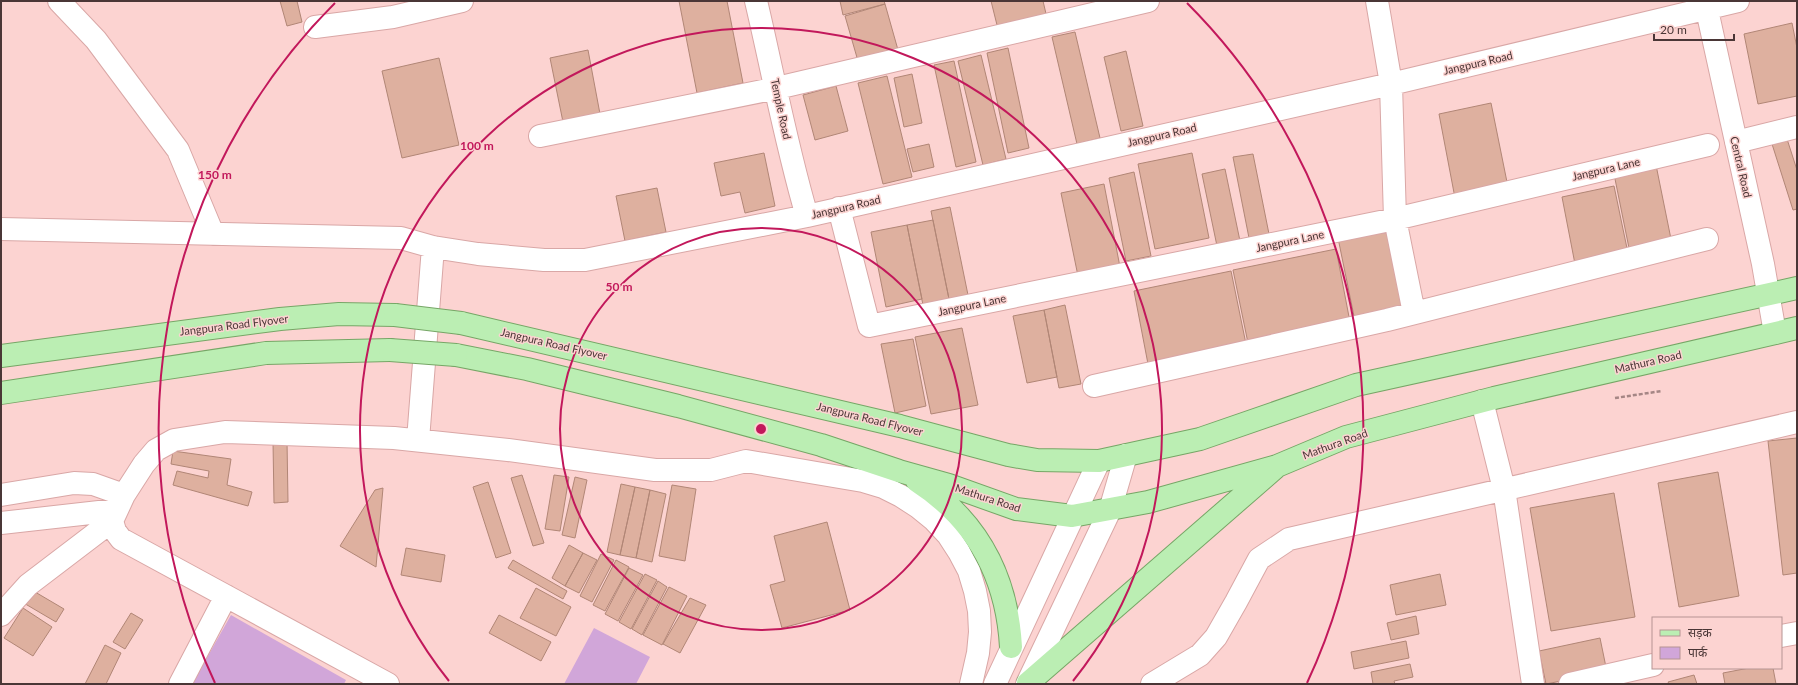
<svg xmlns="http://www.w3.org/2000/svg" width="1798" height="685" font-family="Lato,'Noto Sans Devanagari',sans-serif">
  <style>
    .green { fill: #d1a6d9 }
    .building { fill: #deb09f; stroke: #b18676 }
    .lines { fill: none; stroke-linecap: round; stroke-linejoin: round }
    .street-casing { stroke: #d9a7a6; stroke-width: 24 }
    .secondary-casing { stroke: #d9a7a6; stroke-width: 24 }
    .primary-casing { stroke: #76a666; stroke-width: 24 }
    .path { stroke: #a58685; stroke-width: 2.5; stroke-dasharray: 4 2; stroke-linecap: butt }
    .street { stroke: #fff; stroke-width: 22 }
    .secondary { stroke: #fff; stroke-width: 22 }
    .primary { stroke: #bbeeb3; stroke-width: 22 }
    .primary-bridge-casing { stroke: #76a666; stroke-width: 24; stroke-linecap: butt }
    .primary-bridge { stroke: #bbeeb3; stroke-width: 22 }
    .ring { fill: none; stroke: #c2185b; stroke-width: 2 }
    .labels { text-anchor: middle; stroke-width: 3; stroke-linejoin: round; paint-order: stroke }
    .street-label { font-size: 11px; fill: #4a3636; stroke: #fcd3d1 }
    .centre { fill: #c2185b; stroke: #fcd3d1; stroke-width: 2 }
    .ring-label { font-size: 12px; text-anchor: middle; font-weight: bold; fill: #c2185b; stroke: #fcd3d1; stroke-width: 3; stroke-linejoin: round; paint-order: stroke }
  </style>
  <rect width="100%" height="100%" fill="#fcd3d1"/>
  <path class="green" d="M231 615 346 680 344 684H192Z
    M594 628 650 657 636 684H564Z"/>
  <path class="building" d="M280 1H297L302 22 287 26Z
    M679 1H727L743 83 697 93Z
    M840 1H884L885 4 843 15Z
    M991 1H1043L1047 18 998 29Z
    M885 4 900 57 860 68 845 16Z
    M1792 23 1797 48V96L1758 104 1744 34Z
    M1075 32 1100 138 1077 144 1052 37Z
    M1008 48 1029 148 1008 153 987 53Z
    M588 50 600 114 563 122 550 58Z
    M1126 51 1143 126 1121 131 1104 57Z
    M981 55 1006 159 983 165 958 61Z
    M439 58 459 145 402 158 382 71Z
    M954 61 976 162 956 167 934 65Z
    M912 74 922 123 904 127 894 78Z
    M887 76 912 177 883 184 858 83Z
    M836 86 848 131 815 140 803 95Z
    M1491 103 1508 187 1455 198 1439 114Z
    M1787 139 1797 170V209L1793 210 1772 144Z
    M929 144 934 167 913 172 907 149Z
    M764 153 775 206 745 213 740 192 721 196 714 163Z
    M1192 153 1209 238 1155 249 1138 164Z
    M1253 154 1270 239 1250 243 1233 157Z
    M1656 165 1672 244 1630 253 1614 174Z
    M1225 169 1240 241 1217 246 1202 174Z
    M1134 172 1151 256 1126 261 1109 178Z
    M1104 184 1120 267 1078 276 1061 193Z
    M1614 186 1628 253 1575 264 1562 197Z
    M657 188 666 232 625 241 616 196Z
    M950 207 968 295 949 299 931 211Z
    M933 220 949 299 923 305 907 225Z
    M907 225 922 299 886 307 871 232Z
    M1386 228 1403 311 1355 321 1338 238Z
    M1336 249 1350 322 1248 343 1233 270Z
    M1231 271 1246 344 1148 364 1134 291Z
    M1065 305 1081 384 1059 388 1044 310Z
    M1044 310 1057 377 1027 383 1013 316Z
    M962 328 978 405 931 414 915 337Z
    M913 339 926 406 895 413 881 344Z
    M1797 438V573L1783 575 1768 441Z
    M287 441 288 502 274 503 273 442Z
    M173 451 231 459 227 485 252 492 248 506 173 485 177 471 208 478 209 471 171 464Z
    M1718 472 1739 596 1679 607 1658 483Z
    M522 475 544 543 533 546 511 478Z
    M554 475 569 477 560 531 545 529Z
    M575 477 587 480 575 538 562 535Z
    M488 482 511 553 496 558 473 487Z
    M621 484 635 487 620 555 607 552Z
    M672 485 696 489 685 561 659 556Z
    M635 487 650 490 636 558 620 555Z
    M383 488 376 567 340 546 375 490Z
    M650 490 666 494 652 562 636 558Z
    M1614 493 1635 617 1551 631 1530 508Z
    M827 522 850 610 782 628 770 585 785 581 774 536Z
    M569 545 583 553 565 586 552 578Z
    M406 548 445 555 441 582 401 575Z
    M583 553 597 560 579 593 565 586Z
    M601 554 614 560 592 602 580 596Z
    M513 560 567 591 563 599 508 568Z
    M616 560 629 567 605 611 593 605Z
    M629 568 643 575 618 621 605 614Z
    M645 574 657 580 631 629 619 622Z
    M1440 574 1446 605 1396 615 1390 585Z
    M658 581 667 587 642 635 632 629Z
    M669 587 687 596 662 645 643 635Z
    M536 588 571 607 556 636 520 618Z
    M30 589 64 609 56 622 22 602Z
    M690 598 706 605 680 653 663 644Z
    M23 608 52 627 33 656 4 638Z
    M131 613 143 620 125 649 113 642Z
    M499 615 551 642 541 661 489 633Z
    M1416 616 1419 634 1391 640 1387 623Z
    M1600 638 1607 672 1546 684 1539 651Z
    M1406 641 1409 658 1354 669 1351 652Z
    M105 645 121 653 106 684H85Z
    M1410 664 1413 677 1394 681 1395 684H1373L1371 672Z
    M1749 668H1773L1776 684H1725L1723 673Z
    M1694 675 1697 684H1669L1668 682Z"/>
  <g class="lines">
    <defs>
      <path id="street" d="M59 1 96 40 178 150 213 234
        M756 1C773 73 786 145 807 216
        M1377 1 1391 84 1395 219 1414 313
        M1705 1 1763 264 1775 333
        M315 27 393 17 462 1
        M540 136 777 88 1148 1
        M1736 142 1797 127
        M839 208 869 326 1395 219 1708 145
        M1 229 401 238 433 247 478 254 544 260H585L807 216 1391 84 1738 1
        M1094 386 1387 320 1707 239
        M1482 401 1504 489 1533 684
        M418 440 433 247
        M1 495 74 483 93 484 124 495
        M112 521 115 531 121 539 388 684
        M1 523 117 510
        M1 615 28 585 112 521 124 495 144 464 156 450 174 440 225 432 394 438 508 450 655 470H711L746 461 863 481 883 487 901 496 918 507 934 520 948 535 959 552 969 571 975 591 979 611 980 632 978 653 971 684
        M1781 636 1797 633
        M180 684 226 596
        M1152 684 1200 655 1216 637 1236 602 1259 559 1289 539 1797 422
        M1570 684 1653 665"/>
      <path id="secondary" d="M995 684 1099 461
        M1027 684 1110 510 1126 455"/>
      <path id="primary" d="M461 323 900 426 1008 455 1037 460 1099 461 1200 439 1356 385 1797 288
        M456 355 527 369 678 406 821 445 899 471 949 485 1016 509 1072 516 1148 502 1277 466 1346 437 1494 398 1797 328
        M1 356 280 319 339 314 395 315
        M1 393 266 353 390 350
        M917 481C977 520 1007 576 1011 647
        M1028 683 1275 468"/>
    </defs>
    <use href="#street" class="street-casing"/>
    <use href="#secondary" class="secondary-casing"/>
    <use href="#primary" class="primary-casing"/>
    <path class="path" d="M1615 398 1662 391"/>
    <use href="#street" class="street"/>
    <use href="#secondary" class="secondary"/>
    <use href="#primary" class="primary"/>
    <defs>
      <path id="primary-bridge" d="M395 315 461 323
        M390 350 456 355"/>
    </defs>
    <use href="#primary-bridge" class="primary-bridge-casing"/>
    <use href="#primary-bridge" class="primary-bridge"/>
  </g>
  <g class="ring">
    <circle cx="761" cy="429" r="201"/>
    <path d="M449 681A401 401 0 1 1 1073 681"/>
    <path d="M215 683A602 602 0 0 1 335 3M1187 3A602 602 0 0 1 1307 683"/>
  </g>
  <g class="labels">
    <g class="street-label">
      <text transform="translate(1478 63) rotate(-13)" y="4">Jangpura Road</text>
      <text transform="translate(781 109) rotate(78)" y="4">Temple Road</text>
      <text transform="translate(1162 135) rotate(-13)" y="4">Jangpura Road</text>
      <text transform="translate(1741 167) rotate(77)" y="4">Central Road</text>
      <text transform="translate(1606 169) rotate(-13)" y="4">Jangpura Lane</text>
      <text transform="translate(846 207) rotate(-13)" y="4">Jangpura Road</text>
      <text transform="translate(1290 241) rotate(-12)" y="4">Jangpura Lane</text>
      <text transform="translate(972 305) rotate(-12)" y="4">Jangpura Lane</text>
      <text transform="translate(234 325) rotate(-7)" y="4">Jangpura Road Flyover</text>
      <text transform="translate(554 344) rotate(13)" y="4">Jangpura Road Flyover</text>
      <text transform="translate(1648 362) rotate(-13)" y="4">Mathura Road</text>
      <text transform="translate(870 419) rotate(14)" y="4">Jangpura Road Flyover</text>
      <text transform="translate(1335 444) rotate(-20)" y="4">Mathura Road</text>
      <text transform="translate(988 498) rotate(18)" y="4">Mathura Road</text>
    </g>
  </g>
  <circle cx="761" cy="429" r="6" class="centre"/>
  <g class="ring-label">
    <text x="477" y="150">100 m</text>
    <text x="215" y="179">150 m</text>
    <text x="619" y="291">50 m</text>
  </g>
  <rect width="1798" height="685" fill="none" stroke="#4a3636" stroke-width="4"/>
  <rect x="1652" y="617" width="130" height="52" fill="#fcd3d1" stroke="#b59493"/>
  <rect x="1660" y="630" width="20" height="6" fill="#bbeeb3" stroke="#b59493"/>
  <text x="1688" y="637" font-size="12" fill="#4a3636">सड़क</text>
  <rect x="1660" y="647" width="20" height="12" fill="#d1a6d9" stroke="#b59493"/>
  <text x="1688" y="657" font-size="12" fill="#4a3636">पार्क</text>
  <path d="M1654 34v6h80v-6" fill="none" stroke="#4a3636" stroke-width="2"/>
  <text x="1660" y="34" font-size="12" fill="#4a3636" stroke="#fcd3d1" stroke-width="3" paint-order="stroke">20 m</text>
</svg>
